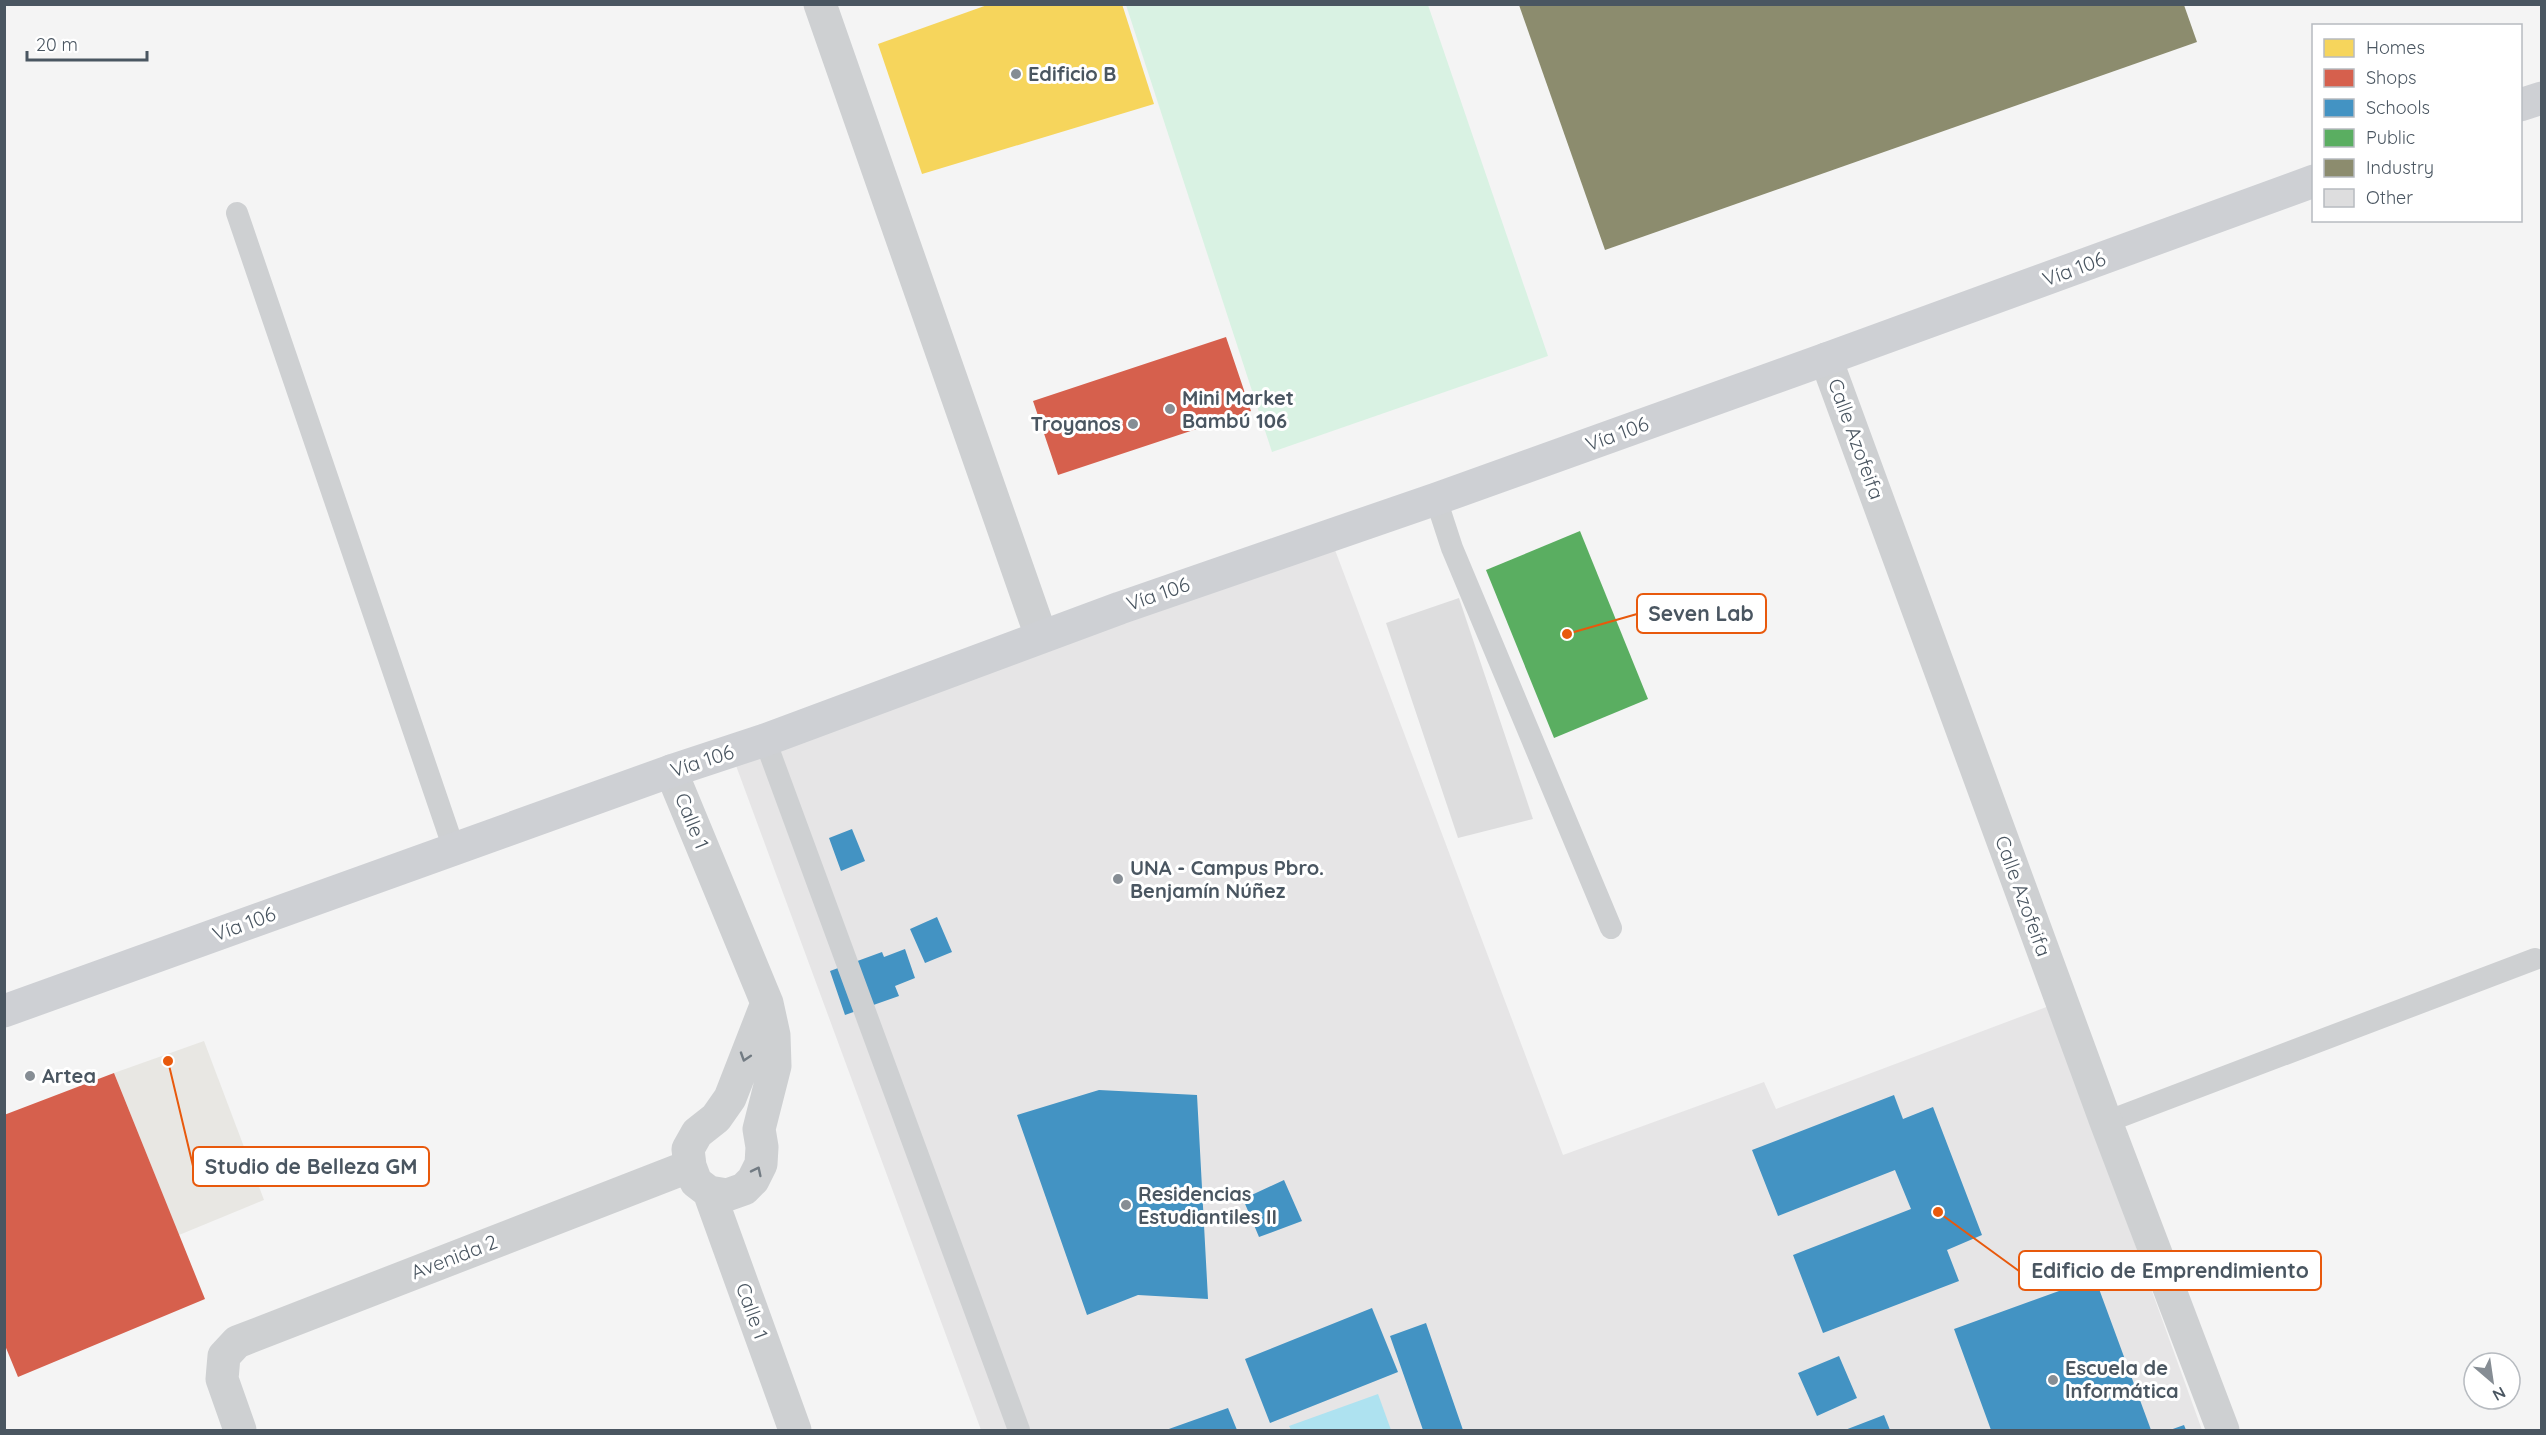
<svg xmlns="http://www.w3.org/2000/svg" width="2546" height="1435" font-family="Quicksand,sans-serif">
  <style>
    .commercial { fill: #e8e7e3 }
    .education { fill: #e6e5e6 }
    .green { fill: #d9f2e3 }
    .water { fill: #aee2f0 }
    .homes { fill: #f6d55c }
    .shops { fill: #d6604d }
    .schools { fill: #4393c3 }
    .public { fill: #5aae61 }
    .industry { fill: #8c8c6e }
    .building { fill: #ddddde }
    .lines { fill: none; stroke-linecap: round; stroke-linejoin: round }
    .lane { stroke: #ced0d2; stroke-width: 22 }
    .street { stroke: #ced0d2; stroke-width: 33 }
    .secondary { stroke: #ced0d4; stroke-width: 33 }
    .oneway { stroke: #727b83 }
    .poi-dot { fill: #868d94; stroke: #fff; stroke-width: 2 }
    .labels { text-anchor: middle; stroke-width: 6; stroke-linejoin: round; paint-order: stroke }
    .poi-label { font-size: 20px; font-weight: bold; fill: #4a5661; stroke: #fff; text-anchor: start }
    .street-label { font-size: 20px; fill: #4a5661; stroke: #fff }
    .leader { fill: none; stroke: #e8590c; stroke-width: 2 }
    .callout-dot { fill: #e8590c; stroke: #fff; stroke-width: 2 }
    .callout { fill: #fff; stroke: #e8590c; stroke-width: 2 }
    .callout-label { font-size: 21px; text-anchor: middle; font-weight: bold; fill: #4a5661 }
  </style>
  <rect width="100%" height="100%" fill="#f4f4f4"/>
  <path class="commercial" d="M204 1041 264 1200 179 1235 114 1073Z"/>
  <path class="education" d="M1329 534 1563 1155 1764 1082 1776 1109 2049 1006 2202 1430H981L731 752Z"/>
  <path class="green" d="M1126 5H1428L1548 356 1272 452Z"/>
  <path class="water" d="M1378 1394 1391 1430H1291L1289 1426Z"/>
  <path class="homes" d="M990 4H1122L1154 104 922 174 878 44Z"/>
  <path class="shops" d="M1226 337 1251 411 1058 475 1033 401Z
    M114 1073 205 1299 18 1377 4 1343V1115Z"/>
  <path class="schools" d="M852 829 865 861 841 871 829 838Z
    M937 917 952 952 925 963 910 929Z
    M905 949 915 978 895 986 899 996 845 1015 830 971 882 952 884 957Z
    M1099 1090 1197 1095 1208 1299 1138 1295 1087 1315 1017 1115Z
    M1894 1095 1903 1119 1933 1107 1982 1235 1947 1250 1959 1281 1823 1333 1793 1255 1911 1209 1895 1170 1778 1216 1752 1150Z
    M1284 1180 1302 1221 1259 1237 1243 1199Z
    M2095 1278 2151 1430H1991L1954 1329Z
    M1372 1308 1398 1372 1270 1423 1245 1359Z
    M1426 1323 1463 1430H1423L1390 1336Z
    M1839 1356 1857 1398 1817 1416 1798 1373Z
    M1228 1408 1237 1430H1166Z
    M1884 1415 1890 1430H1845Z
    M2184 1425 2186 1430H2170Z"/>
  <path class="public" d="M1580 531 1648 699 1554 738 1486 570Z"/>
  <path class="industry" d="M1519 5H2184L2197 42 1605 250Z"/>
  <path class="building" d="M1459 598 1533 819 1458 838 1386 623Z"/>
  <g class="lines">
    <path class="lane" d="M237 213 454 849
      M1436 499 1452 548 1611 928
      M765 740 1019 1430
      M2106 1122 2535 959"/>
    <path class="street" d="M820 4 1041 636
      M1826 359 2106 1122 2223 1430
      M671 771 767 1003 774 1035 775 1066 759 1129 762 1147 761 1164 753 1180 744 1189 727 1195 709 1192
      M767 1003 730 1098 716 1118 697 1133 688 1149 690 1166 696 1182 709 1192 795 1430
      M240 1430 222 1379 224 1356 237 1342 690 1166"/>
    <path class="secondary" d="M2520 105 2542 98
      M4 1011 671 771 765 740 1120 608 1436 499 1826 359 2314 181"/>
  </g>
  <defs><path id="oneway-chevron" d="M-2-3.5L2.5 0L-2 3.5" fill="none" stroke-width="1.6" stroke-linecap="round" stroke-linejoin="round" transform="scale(1.5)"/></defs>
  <g class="oneway">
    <use href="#oneway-chevron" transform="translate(745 1057) rotate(108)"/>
    <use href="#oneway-chevron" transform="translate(757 1171) rotate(-64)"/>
  </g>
  <g class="poi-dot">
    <circle cx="1016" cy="74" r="6"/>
    <circle cx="1170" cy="409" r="6"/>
    <circle cx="1133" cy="424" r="6"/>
    <circle cx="1118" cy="879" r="6"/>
    <circle cx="30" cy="1076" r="6"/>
    <circle cx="1126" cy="1205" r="6"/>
    <circle cx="2053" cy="1380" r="6"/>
  </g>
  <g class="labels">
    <g class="poi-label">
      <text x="1028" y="81">Edificio B</text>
      <text x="1182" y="405">Mini Market<tspan x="1182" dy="23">Bambú 106</tspan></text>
      <text x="1121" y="431" text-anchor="end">Troyanos</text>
      <text x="1130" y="875">UNA - Campus Pbro.<tspan x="1130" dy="23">Benjamín Núñez</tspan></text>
      <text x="42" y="1083">Artea</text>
      <text x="1138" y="1201">Residencias<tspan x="1138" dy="23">Estudiantiles II</tspan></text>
      <text x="2065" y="1375">Escuela de<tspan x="2065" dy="23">Informática</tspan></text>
    </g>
    <g class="street-label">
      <text transform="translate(2074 269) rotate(-20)" y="7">Vía 106</text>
      <text transform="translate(1617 434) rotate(-20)" y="7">Vía 106</text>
      <text transform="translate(1856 439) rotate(70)" y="7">Calle Azofeifa</text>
      <text transform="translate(1158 594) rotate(-19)" y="7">Vía 106</text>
      <text transform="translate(702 761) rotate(-18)" y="7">Vía 106</text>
      <text transform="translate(692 821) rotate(68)" y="7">Calle 1</text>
      <text transform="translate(2023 896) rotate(70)" y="7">Calle Azofeifa</text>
      <text transform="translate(244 924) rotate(-20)" y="7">Vía 106</text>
      <text transform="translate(454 1257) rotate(-21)" y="7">Avenida 2</text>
      <text transform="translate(752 1311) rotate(70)" y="7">Calle 1</text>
    </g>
  </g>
  <path class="leader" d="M1567 634L1637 614M168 1061L193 1166M1938 1212L2019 1271"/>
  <g class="callout-dot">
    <circle cx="1567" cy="634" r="6"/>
    <circle cx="168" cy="1061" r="6"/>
    <circle cx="1938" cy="1212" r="6"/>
  </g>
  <g class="callout">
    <rect x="1637" y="594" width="129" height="39" rx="6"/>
    <rect x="193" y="1147" width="236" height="39" rx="6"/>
    <rect x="2019" y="1251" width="302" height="39" rx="6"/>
  </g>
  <g class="callout-label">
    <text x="1701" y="621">Seven Lab</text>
    <text x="311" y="1174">Studio de Belleza GM</text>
    <text x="2170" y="1278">Edificio de Emprendimiento</text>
  </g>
  <rect width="2546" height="1435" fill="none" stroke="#4a5661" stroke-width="12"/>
  <rect x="2312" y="24" width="210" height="198" fill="#ffffff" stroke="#b7bbc0" stroke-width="1.5"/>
  <rect x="2324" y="39" width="30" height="18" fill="#f6d55c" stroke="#b7bbc0" stroke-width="1.5"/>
  <text x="2366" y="54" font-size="18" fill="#4a5661">Homes</text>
  <rect x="2324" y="69" width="30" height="18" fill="#d6604d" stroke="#b7bbc0" stroke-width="1.5"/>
  <text x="2366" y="84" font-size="18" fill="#4a5661">Shops</text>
  <rect x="2324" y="99" width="30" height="18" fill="#4393c3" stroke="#b7bbc0" stroke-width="1.5"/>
  <text x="2366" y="114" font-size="18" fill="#4a5661">Schools</text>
  <rect x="2324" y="129" width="30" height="18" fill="#5aae61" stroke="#b7bbc0" stroke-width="1.5"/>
  <text x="2366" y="144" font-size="18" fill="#4a5661">Public</text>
  <rect x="2324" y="159" width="30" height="18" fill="#8c8c6e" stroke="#b7bbc0" stroke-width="1.5"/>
  <text x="2366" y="174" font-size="18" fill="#4a5661">Industry</text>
  <rect x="2324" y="189" width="30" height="18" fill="#ddddde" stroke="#b7bbc0" stroke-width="1.5"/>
  <text x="2366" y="204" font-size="18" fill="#4a5661">Other</text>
  <g transform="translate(2492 1381) rotate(151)"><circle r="28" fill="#ffffff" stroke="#b7bbc0" stroke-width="1.5"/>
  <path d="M0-4.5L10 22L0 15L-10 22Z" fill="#868d94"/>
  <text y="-9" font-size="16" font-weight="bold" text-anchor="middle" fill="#4a5661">N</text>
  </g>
  <path d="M27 51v9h120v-9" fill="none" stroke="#4a5661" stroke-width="3"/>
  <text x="36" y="51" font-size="18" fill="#4a5661" stroke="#ffffff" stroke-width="4.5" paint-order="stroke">20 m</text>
</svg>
